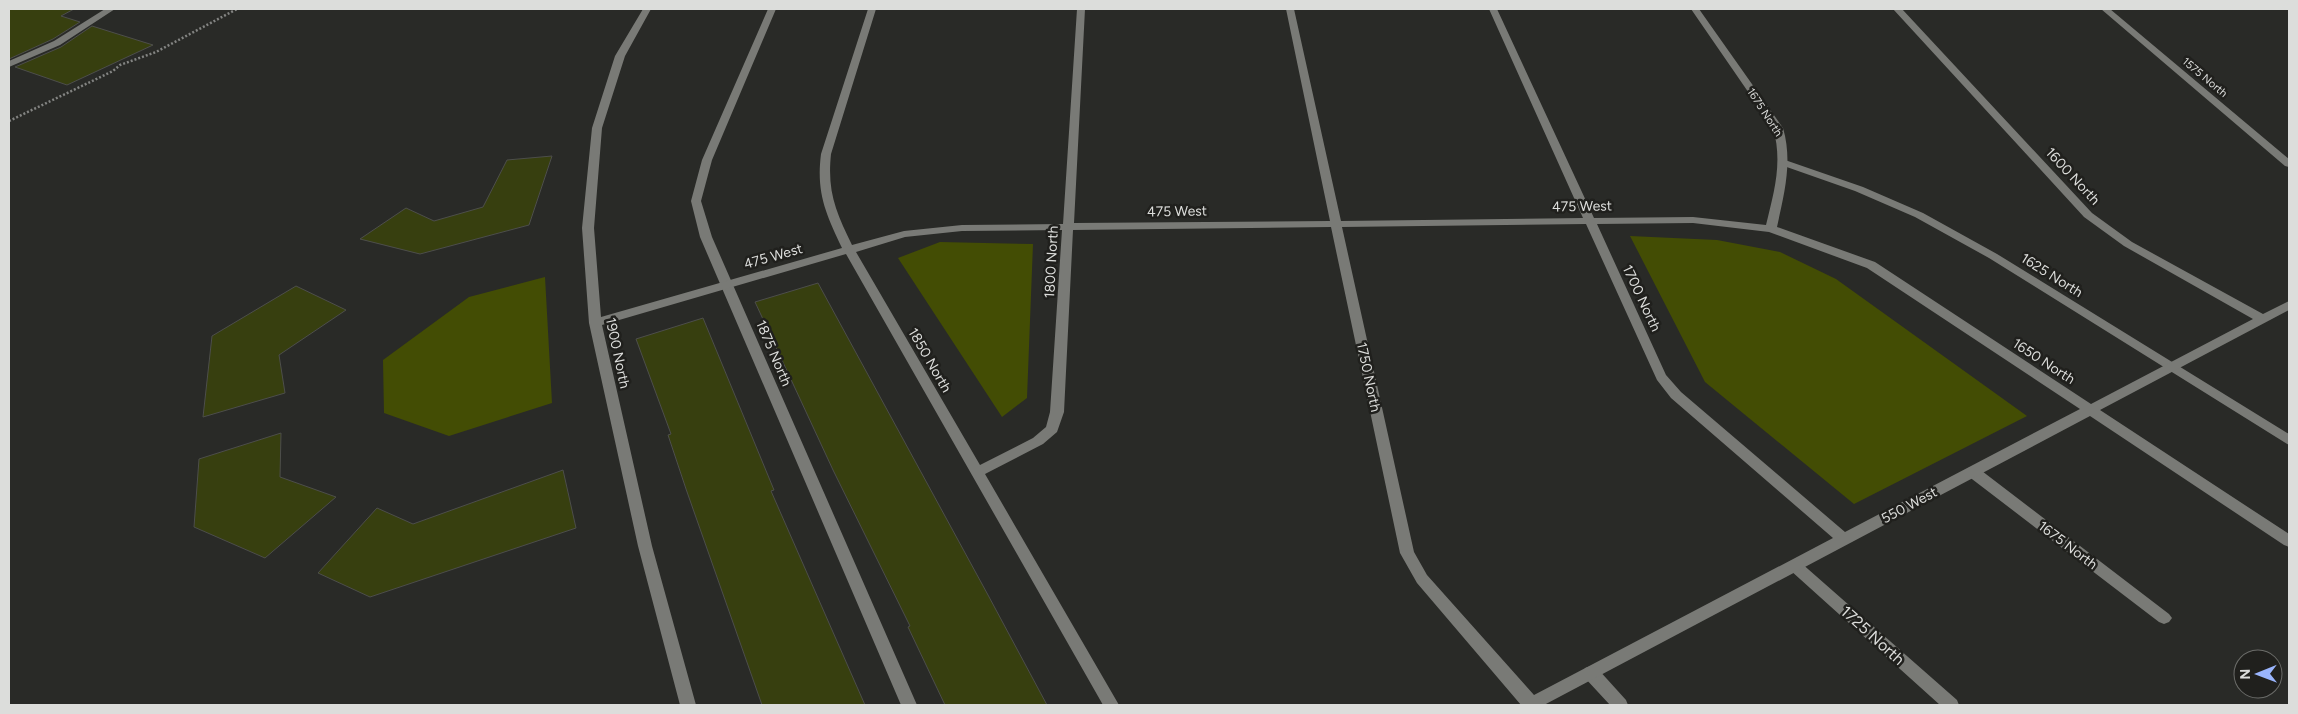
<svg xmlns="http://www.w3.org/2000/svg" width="2298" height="714" font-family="Figtree,sans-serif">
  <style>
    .green { fill: #434d04 }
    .building { fill: #373f0f; stroke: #4d4e4b }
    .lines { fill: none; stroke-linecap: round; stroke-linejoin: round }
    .path { stroke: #838482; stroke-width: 2.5; stroke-dasharray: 2 2; stroke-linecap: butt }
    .lane { fill: #797a76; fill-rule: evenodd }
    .street { fill: #797a76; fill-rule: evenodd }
    .labels { text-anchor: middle; stroke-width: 5; stroke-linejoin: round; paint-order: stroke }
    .far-street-label { font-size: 11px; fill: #dcdddb; stroke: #20201d }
    .street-label { font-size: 14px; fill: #dcdddb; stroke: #20201d }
    .near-street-label { font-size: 16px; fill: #dcdddb; stroke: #20201d }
  </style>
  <rect width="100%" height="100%" fill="#292a27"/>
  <path class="green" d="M1630 236 1717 240 1780 252 1836 279 2027 416 1854 504 1705 382Z
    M940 242 1033 244 1027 398 1002 417 898 258Z
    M545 277 552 403 449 436 384 413 383 360 469 297Z"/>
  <path class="building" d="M9 9H74L61 16 80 22 53 39 9 59Z
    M92 26 153 45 67 85 15 67 61 47Z
    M552 156 529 225 420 254 360 239 406 208 434 221 483 207 507 160Z
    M818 283 988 595 1047 705H945L908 627 910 626 833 470 755 302Z
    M296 286 346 310 279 355 285 393 203 417 212 336Z
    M703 318 774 490 771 491 865 705H762L686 489 668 435 671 434 636 339Z
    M281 433 280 477 336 497 265 558 194 527 199 459Z
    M563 470 576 528 370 597 318 573 377 508 413 524Z"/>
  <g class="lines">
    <path class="path" d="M9 121 113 71 120 65 156 52 237 9"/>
    <path class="lane" d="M768 9H776L712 160 701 201 712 237 917 705H901L700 237 691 201 702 160Z
      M1785 160 1863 187 1923 213 1997 254 2289 434V445L1989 258 1915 217 1855 191 1781 165V161Z
      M1973 467 1978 468 2169 614 2172 618 2169 622 2164 624 2159 622 1968 476 1966 472 1968 468Z
      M1795 560 1800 562 1957 700 1959 705H1940L1790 570 1788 566 1790 562Z
      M1591 666 1597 668 1626 700 1628 705H1610L1585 678 1583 673 1585 668Z"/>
    <path class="street" d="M105 9H115L60 45 9 67V61L54 41Z
      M643 9H651L625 56 602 128 594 228 601 317 842 248C826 214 816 193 821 154L868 9H876L831 154C827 192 836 212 852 245L904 231 962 225 1063 224 1077 9H1085L1074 223 1330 221 1286 9H1294L1341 221 1583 218 1489 9H1497L1594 218 1693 217 1766 225C1774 192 1783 162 1773 128L1691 9H1699L1783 128C1793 162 1784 194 1777 227L1875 262 2091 404 2253 319 2124 246 2084 217 1893 9H1902L2092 213 2132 242 2263 314 2289 301V310L2100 410 2289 534V547L2284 545 2090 416 1544 705H1521L1417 583 1400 553 1331 227 1073 230 1064 412 1057 432 1043 444 985 474 1119 705H1103L846 254 602 325 652 546 696 705H680L638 546 589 323 582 228 592 128 615 56ZM1693 223 1769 232 1867 268 2080 409 1845 532 1681 392 1666 375 1597 224ZM1586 224 1657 380 1671 398 1833 538 1534 695 1427 575 1414 552 1342 227ZM1062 230 1050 412 1046 427 1033 438 980 465 856 252 905 237 962 231Z
      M2101 9H2110L2289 159V167L2285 166Z"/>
  </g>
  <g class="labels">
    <g class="far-street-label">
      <text transform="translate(2205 77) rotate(40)" y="4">1575 North</text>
      <text transform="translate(1765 112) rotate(57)" y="4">1675 North</text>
    </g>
    <g class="street-label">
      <text transform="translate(2073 176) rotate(47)" y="5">1600 North</text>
      <text transform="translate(1582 206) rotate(-1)" y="5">475 West</text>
      <text transform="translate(1177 211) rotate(-1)" y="5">475 West</text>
      <text transform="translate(773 256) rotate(-16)" y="5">475 West</text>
      <text transform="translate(1051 262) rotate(-87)" y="5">1800 North</text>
      <text transform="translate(2052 275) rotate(32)" y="5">1625 North</text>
      <text transform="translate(1642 298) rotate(65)" y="5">1700 North</text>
      <text transform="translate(618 353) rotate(78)" y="5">1900 North</text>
      <text transform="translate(774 353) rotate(67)" y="5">1875 North</text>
      <text transform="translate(930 360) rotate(60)" y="5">1850 North</text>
      <text transform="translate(2044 361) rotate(33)" y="5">1650 North</text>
      <text transform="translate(1369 377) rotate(78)" y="5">1750 North</text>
      <text transform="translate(1909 505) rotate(-28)" y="5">550 West</text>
      <text transform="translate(2068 545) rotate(37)" y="5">1675 North</text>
    </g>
    <g class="near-street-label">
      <text transform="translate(1873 635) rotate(42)" y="6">1725 North</text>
    </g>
  </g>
  <rect width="2298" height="714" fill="none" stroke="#dcdddb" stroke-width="20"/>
  <g transform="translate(2258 674) rotate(269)"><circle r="24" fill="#20201d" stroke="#6b6c69"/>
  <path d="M0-4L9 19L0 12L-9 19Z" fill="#9ab5fd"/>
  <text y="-8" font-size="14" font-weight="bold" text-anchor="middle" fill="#dcdddb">N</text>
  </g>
</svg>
